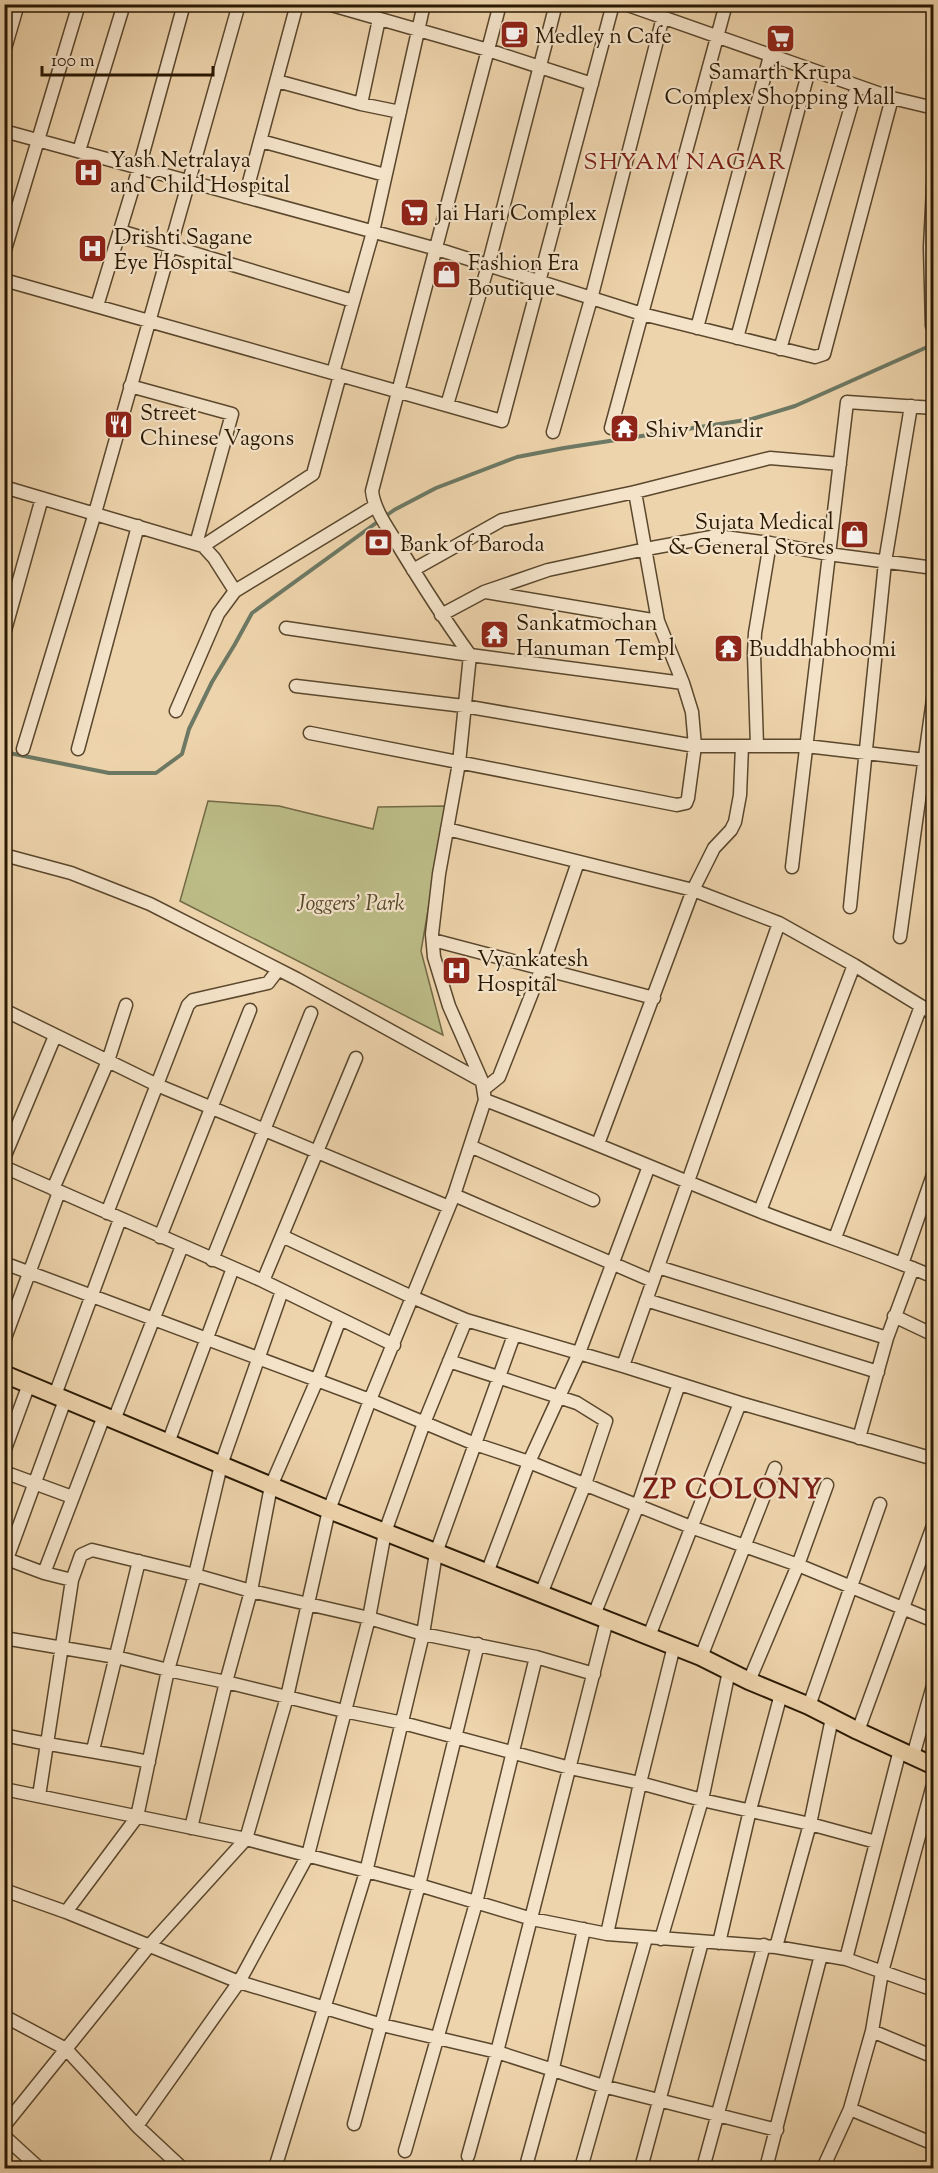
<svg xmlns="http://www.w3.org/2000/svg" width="938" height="2173" font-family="'Sorts Mill Goudy',serif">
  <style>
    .green { fill: #bcbc87; stroke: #726a45; stroke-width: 1.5 }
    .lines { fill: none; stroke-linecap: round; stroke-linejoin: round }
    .stream { stroke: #6d7964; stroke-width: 4 }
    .minor-casing { stroke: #5a472d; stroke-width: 15 }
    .major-casing { stroke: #291803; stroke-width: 20 }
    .minor { stroke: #f4e3c9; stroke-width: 12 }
    .major { stroke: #eed4ac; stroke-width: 16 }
    .labels { text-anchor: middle; stroke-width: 4.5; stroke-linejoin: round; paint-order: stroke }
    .poi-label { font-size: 22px; fill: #291803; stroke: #f4e3c9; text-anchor: start }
    .park-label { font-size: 22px; font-style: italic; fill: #55492b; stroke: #f4e3c9 }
    .neighbourhood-label { font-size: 24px; letter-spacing: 1.5px; fill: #7a1f14; stroke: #f4e3c9 }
    .district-label { font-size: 28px; font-weight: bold; letter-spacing: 1.5px; fill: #7a1f14; stroke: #f4e3c9 }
  </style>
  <rect width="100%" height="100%" fill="#eed4ac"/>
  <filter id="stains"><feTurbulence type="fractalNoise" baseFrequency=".00333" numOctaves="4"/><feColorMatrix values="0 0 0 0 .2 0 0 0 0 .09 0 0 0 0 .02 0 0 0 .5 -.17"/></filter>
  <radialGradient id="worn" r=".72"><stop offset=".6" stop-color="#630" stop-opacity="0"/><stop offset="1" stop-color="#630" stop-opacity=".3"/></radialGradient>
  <path class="green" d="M208 801 279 806 373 829 378 807 446 806 421 951 443 1035 180 901Z"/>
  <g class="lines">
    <path class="stream" d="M4 752 109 773H156L182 754 189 729 212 682 235 644 252 613 394 510 436 488 517 457 564 448 752 419 795 406 934 344"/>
    <defs>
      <path id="minor" d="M328 4 488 50 592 84
        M625 4 892 98 934 108
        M4 52 18 4
        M277 81 361 104 400 112
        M361 104 379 19
        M4 131 437 249 642 314 815 357 824 354 892 98
        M261 141 385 175
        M79 151 124 4
        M245 197 297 4
        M120 231 353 301
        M4 253 79 4
        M4 280 502 421 613 4
        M97 306 139 168 184 4
        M932 326 930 247 934 169
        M697 328 770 56
        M737 338 809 70
        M780 349 857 86
        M333 373 373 232 424 4
        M130 386 232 414 196 544
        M447 405 488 266 556 4
        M611 428 726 4
        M553 432 591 299 663 17
        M4 487 203 546 214 558 235 591 375 506
        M203 546 313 474 340 375
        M413 570 502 520 635 492 770 458 840 464
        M486 592 658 621
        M441 615 484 592 548 570 646 549 717 536 770 543 828 554 934 568
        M286 628 470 655 683 683
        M4 634 42 498
        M296 686 464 706 695 746H806L934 761
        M176 711 218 614 235 591
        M310 733 677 805 686 803 688 798 695 746 692 712 683 683 658 621 635 492
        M757 746 754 654 755 633 770 543
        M23 749 95 513 239 4
        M78 749 138 526
        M4 810V821
        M447 829 693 890 779 923 854 965 934 1014
        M4 855 71 873 150 904 297 979 482 1081
        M792 867 847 402 934 408
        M850 907 885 562 911 406
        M900 937 934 692
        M433 940 654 998
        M4 1010 157 1085 449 1207
        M484 1089 499 1077 541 970 578 862
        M485 1100C577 1135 667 1174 759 1211 817 1234 876 1252 934 1277
        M598 1144 693 890 714 848 731 830 735 822 740 795 742 746
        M470 1146 593 1200
        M4 1158 55 1036
        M4 1167 263 1281 394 1345
        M53 1189 108 1061 126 1005
        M454 1195 653 1281
        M760 1211 854 965
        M107 1213 188 1005 193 1000 268 983 278 970
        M282 1236 412 1297 466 1320 623 1366 740 1403 934 1459
        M160 1237 250 1010
        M835 1238 921 1006
        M212 1260 311 1013
        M4 1263 370 1400 475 1444 529 1462 691 1527 798 1565 934 1621
        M902 1264 934 1172
        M658 1267 887 1338
        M263 1281 356 1058
        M646 1300 878 1372
        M894 1316 934 1335
        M4 1341 59 1192
        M449 1361 577 1403 606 1421 585 1484 541 1594
        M623 1366 779 923
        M55 1395 120 1219
        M114 1420 182 1246
        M859 1438 887 1338 913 1268
        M168 1443 233 1268
        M4 1452 29 1384
        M4 1472 72 1497
        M4 1558 44 1573 72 1580
        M7 1559 65 1400
        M44 1573 104 1416
        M487 1573 529 1462 579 1353 649 1166
        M594 1615 638 1505 679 1384
        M649 1636 740 1403
        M4 1638 116 1657 168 1670 226 1682 344 1711 403 1723 570 1768 640 1783 702 1800 810 1824 876 1842
        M701 1657 775 1468
        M749 1681 798 1565 827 1485
        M809 1706 880 1504
        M858 1731 934 1523
        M4 1735C52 1746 101 1752 149 1762
        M93 1750 139 1561
        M913 1756 934 1682
        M4 1789 246 1839 419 1885 532 1919 607 1934 776 1947 846 1959 934 1990
        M39 1796 72 1580 81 1555 92 1550 195 1575 251 1591 369 1618 423 1634 536 1657 594 1674
        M191 1828 226 1682 251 1591 271 1486 317 1380 340 1319
        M4 1890 66 1912 239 1982 382 2025 497 2052 603 2086 777 2130
        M66 1912 137 1817 168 1670 195 1575 221 1465 282 1291
        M607 1934 640 1783 674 1646
        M661 1939 702 1800 729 1671
        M719 1943 750 1810 781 1694
        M776 1947 810 1824 832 1718
        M846 1959 900 1750
        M4 2016 66 2049 137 2126 182 2168
        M872 2031 934 2057
        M850 2109 934 2144
        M354 2124 419 1885 478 1644
        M4 2126 149 1946 246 1839 287 1697 329 1510 370 1400 454 1195 485 1100 482 1081 449 1006 434 957 432 934 439 874 459 763 470 655C444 619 421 583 398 545 388 528 374 510 372 491L500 4
        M137 2126 239 1982 308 1855 369 1618 385 1532 424 1423 466 1320
        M4 2136 39 2168
        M405 2151 476 1903 536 1657
        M468 2156 497 2052 607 1620
        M526 2166 553 2068 584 1929
        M275 2168 366 1872 423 1634 436 1553 514 1335
        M581 2168 646 1938
        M641 2168 702 1942
        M703 2168 764 1945
        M766 2168 821 1955
        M823 2168 850 2109 872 2031 882 1972 934 1781"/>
      <path id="major" d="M4 1374 329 1510 701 1657 749 1681 809 1706 858 1731 934 1766"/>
    </defs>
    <use href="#minor" class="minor-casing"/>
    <use href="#major" class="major-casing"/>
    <use href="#minor" class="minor"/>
    <use href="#major" class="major"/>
  </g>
  <defs>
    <symbol id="cafe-square" viewBox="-11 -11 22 22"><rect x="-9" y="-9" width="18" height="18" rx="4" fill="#8f2418" stroke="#f4e3c9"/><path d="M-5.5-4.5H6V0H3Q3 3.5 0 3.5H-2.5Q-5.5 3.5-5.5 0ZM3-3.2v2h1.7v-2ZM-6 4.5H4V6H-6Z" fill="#fff"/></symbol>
    <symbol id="supermarket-square" viewBox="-11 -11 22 22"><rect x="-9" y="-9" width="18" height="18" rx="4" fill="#8f2418" stroke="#f4e3c9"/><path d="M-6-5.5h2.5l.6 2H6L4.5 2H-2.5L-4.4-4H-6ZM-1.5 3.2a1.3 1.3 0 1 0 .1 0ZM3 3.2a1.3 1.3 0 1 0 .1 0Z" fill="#fff"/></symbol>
    <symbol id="hospital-square" viewBox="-11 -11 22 22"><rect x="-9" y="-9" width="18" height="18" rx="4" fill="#8f2418" stroke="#f4e3c9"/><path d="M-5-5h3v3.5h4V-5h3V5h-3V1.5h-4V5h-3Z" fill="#fff"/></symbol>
    <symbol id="shop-square" viewBox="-11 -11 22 22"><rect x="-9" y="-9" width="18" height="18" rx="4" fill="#8f2418" stroke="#f4e3c9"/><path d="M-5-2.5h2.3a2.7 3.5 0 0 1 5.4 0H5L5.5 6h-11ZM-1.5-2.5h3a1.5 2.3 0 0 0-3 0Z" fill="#fff"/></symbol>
    <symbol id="restaurant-square" viewBox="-11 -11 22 22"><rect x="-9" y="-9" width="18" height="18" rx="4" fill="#8f2418" stroke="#f4e3c9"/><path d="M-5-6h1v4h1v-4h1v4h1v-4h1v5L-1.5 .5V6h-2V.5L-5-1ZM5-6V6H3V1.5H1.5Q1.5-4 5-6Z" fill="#fff"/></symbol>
    <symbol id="temple-square" viewBox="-11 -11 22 22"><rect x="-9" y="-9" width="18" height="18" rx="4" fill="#8f2418" stroke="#f4e3c9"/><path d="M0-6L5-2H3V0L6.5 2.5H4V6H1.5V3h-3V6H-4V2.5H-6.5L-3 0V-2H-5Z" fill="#fff"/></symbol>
    <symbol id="bank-square" viewBox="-11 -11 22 22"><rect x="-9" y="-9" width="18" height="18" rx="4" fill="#8f2418" stroke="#f4e3c9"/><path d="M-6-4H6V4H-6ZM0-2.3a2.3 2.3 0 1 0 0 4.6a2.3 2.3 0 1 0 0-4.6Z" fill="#fff"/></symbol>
  </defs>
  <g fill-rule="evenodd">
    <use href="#cafe-square" x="498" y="18" width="33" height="33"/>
    <use href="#supermarket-square" x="764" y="22" width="33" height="33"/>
    <use href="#hospital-square" x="72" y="156" width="33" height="33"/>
    <use href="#supermarket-square" x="398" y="196" width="33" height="33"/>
    <use href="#hospital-square" x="76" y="232" width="33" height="33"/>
    <use href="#shop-square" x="430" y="258" width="33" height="33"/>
    <use href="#restaurant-square" x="102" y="408" width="33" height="33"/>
    <use href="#temple-square" x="608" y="412" width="33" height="33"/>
    <use href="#shop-square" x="838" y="518" width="33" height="33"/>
    <use href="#bank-square" x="362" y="526" width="33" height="33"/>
    <use href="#temple-square" x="478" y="618" width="33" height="33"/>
    <use href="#temple-square" x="712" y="632" width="33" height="33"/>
    <use href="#hospital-square" x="440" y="954" width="33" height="33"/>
  </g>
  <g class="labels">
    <g class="poi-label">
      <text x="535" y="43">Medley n Cafe</text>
      <text x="780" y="79" text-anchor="middle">Samarth Krupa<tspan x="780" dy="25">Complex Shopping Mall</tspan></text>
      <text x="110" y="167">Yash Netralaya<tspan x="110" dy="25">and Child Hospital</tspan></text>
      <text x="436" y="220">Jai Hari Complex</text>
      <text x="114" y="244">Drishti Sagane<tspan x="114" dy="25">Eye Hospital</tspan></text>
      <text x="468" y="270">Fashion Era<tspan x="468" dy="25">Boutique</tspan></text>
      <text x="140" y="420">Street<tspan x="140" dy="25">Chinese Vagons</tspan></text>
      <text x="645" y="437">Shiv Mandir</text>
      <text x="834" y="529" text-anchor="end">Sujata Medical<tspan x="834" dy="25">&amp; General Stores</tspan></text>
      <text x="400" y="551">Bank of Baroda</text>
      <text x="516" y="630">Sankatmochan<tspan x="516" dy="25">Hanuman Templ</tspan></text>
      <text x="749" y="656">Buddhabhoomi</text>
      <text x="477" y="966">Vyankatesh<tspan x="477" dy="25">Hospital</tspan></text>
    </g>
    <g class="park-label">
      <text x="351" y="910">Joggers' Park</text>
    </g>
    <g class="neighbourhood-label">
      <text x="685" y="169">SHYAM NAGAR</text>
    </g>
    <g class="district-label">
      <text x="733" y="1498">ZP COLONY</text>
    </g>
  </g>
  <rect width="938" height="2173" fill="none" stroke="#eed4ac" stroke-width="24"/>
  <rect x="6" y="6" width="926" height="2161" fill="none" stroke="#291803" stroke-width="3"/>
  <rect x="12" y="12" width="914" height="2149" fill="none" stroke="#291803" stroke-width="1.5"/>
  <path d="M42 66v9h171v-9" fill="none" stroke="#291803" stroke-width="3"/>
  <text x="51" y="66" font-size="18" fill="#291803" stroke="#f4e3c9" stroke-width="4.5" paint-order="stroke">100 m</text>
  <rect width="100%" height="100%" filter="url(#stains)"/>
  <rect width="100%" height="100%" fill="url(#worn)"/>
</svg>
